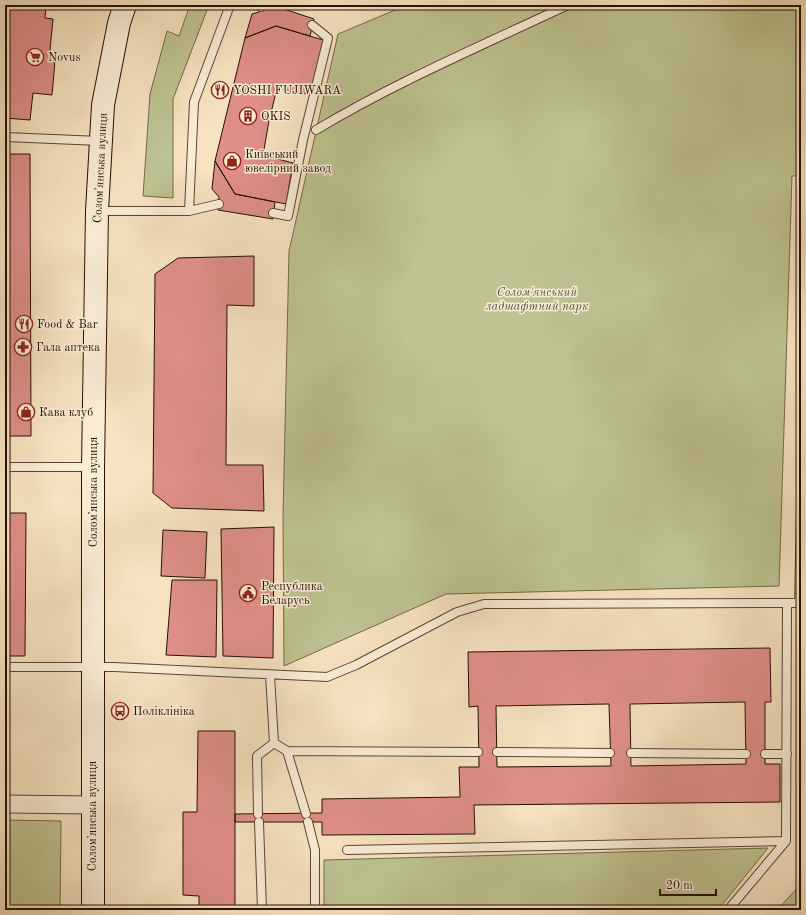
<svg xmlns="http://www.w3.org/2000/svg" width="806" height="915" font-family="'Old Standard TT',serif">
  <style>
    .green { fill: #bec391; stroke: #726a4a }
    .building { fill: #df8f88; stroke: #251003; fill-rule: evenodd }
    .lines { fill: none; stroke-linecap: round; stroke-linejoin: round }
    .service-casing { stroke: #5a4532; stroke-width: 10 }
    .minor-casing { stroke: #5a4532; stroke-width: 19 }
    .secondary-casing { stroke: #251003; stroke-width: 24 }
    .service { stroke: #faedd6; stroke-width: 8 }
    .minor { stroke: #faedd6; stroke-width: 17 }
    .secondary { stroke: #faedd6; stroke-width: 22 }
    .labels { text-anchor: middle; stroke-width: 3; stroke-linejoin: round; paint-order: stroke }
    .poi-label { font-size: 12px; fill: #251003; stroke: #faedd6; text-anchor: start }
    .street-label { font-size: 12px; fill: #251003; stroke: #faedd6 }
    .park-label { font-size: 12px; font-style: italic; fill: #5b4f35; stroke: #faedd6 }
  </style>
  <rect width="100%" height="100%" fill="#f7e3c0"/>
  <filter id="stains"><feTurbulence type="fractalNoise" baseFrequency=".005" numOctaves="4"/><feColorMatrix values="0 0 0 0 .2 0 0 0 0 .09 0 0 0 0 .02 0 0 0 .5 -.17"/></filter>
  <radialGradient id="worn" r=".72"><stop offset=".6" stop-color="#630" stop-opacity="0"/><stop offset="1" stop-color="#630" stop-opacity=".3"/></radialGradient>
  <path class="green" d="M190 5H209L173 99V198L143 196 150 94 167 31 179 36Z
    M407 5H801V176H792L779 586 446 594 284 666 283 516 289 251 338 34Z
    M5 820 61 821 60 910H5Z
    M768 848 718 910H324V860Z
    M801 884V910H777Z"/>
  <path class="building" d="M5 5H46L45 18 53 19 49 60 55 61 52 95 33 93 30 120 5 118Z
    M262 5H272L314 19 310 36 276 26 245 38 252 14 259 12Z
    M276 26 323 40 312 95 277 88 269 121 263 155 293 163 286 204 235 194 215 161 245 38Z
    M5 154H30L31 436H5Z
    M215 161 235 194 275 202 273 219 218 210 219 197 212 189Z
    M254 256V306L227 305 226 465H263L264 511 172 508 153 493 155 274 178 258Z
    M5 513H26L25 656H5Z
    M274 527 273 658 223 656 221 529Z
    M163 530 207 532 205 578 161 576Z
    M172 580H217L216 657 166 655Z
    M770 648 771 702H765V764H780V802L474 805 475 834 322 835V822H235V814L322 813V799L460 797 459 767H479L478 706 469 707 468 652ZM745 702 746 764 631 766 630 704ZM609 704 611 766 497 767 496 706Z
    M198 731H235V910H199V896L183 895V812H197Z"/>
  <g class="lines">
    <defs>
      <path id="service" d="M258 5 261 7
        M316 130C396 82 483 45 568 5
        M5 137 100 141
        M98 211H189L194 102 230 5
        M189 211 219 204
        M273 213 288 216 303 140 328 38 312 25
        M5 467H92
        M799 603 801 508
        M5 667H114L327 677 356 665 457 612 484 604 801 603
        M270 675 274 743
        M274 743 287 751 478 752
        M287 751 306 814
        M497 752 610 753
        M631 753 746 754
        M765 754H787
        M258 814 257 756 274 743
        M259 822 262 910
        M308 822 315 850V908L314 910
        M347 850 786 841
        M728 910 786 841 787 603"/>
      <path id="minor" d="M5 804 92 805"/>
      <path id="secondary" d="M93 910V467L97 211 103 105 119 23 125 5"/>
    </defs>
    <use href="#service" class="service-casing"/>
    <use href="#minor" class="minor-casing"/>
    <use href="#secondary" class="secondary-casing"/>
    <use href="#service" class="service"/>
    <use href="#minor" class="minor"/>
    <use href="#secondary" class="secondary"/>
  </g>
  <defs>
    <symbol id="supermarket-ring" viewBox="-11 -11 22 22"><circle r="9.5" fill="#faedd6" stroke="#8f2418" stroke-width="1.5"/><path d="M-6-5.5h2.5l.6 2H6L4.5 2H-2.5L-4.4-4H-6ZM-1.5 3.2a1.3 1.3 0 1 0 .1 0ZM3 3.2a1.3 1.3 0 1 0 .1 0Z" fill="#8f2418"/></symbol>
    <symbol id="restaurant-ring" viewBox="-11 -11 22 22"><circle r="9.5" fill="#faedd6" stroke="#8f2418" stroke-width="1.5"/><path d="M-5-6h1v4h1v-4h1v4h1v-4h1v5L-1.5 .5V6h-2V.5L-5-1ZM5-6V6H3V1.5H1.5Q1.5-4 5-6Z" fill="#8f2418"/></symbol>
    <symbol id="building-ring" viewBox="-11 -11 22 22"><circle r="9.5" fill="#faedd6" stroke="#8f2418" stroke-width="1.5"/><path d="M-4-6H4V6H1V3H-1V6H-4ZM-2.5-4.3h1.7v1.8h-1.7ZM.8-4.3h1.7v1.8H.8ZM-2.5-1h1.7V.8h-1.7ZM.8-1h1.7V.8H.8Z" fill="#8f2418"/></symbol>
    <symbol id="shop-ring" viewBox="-11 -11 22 22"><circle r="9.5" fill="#faedd6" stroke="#8f2418" stroke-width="1.5"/><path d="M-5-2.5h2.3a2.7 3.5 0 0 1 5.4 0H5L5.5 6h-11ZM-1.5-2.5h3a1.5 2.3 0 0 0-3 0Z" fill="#8f2418"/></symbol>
    <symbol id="pharmacy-ring" viewBox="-11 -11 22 22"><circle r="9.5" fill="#faedd6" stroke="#8f2418" stroke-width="1.5"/><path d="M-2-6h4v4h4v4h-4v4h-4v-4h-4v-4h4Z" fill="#8f2418"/></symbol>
    <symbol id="civic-ring" viewBox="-11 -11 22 22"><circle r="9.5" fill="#faedd6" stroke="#8f2418" stroke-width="1.5"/><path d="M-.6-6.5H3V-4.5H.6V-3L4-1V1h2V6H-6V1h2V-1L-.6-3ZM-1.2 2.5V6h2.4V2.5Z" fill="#8f2418"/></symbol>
    <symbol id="bus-ring" viewBox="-11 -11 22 22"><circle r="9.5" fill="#faedd6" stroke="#8f2418" stroke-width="1.5"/><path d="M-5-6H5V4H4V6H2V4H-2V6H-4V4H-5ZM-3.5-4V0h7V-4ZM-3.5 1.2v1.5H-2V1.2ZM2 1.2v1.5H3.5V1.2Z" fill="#8f2418"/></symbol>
  </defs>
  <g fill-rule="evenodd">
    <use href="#supermarket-ring" x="25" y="47" width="20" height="20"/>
    <use href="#restaurant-ring" x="210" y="80" width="20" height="20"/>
    <use href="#building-ring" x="238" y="106" width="20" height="20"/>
    <use href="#shop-ring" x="222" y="151" width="20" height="20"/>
    <use href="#restaurant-ring" x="14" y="314" width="20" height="20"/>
    <use href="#pharmacy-ring" x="13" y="337" width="20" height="20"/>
    <use href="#shop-ring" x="16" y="402" width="20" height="20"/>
    <use href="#civic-ring" x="238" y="583" width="20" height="20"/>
    <use href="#bus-ring" x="110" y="701" width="20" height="20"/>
  </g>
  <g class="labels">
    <g class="poi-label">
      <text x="48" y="61">Novus</text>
      <text x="233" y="94">YOSHI FUJIWARA</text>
      <text x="261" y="120">OKIS</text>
      <text x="245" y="158">Київський<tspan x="245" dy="14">ювелірний завод</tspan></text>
      <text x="37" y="328">Food &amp; Bar</text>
      <text x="36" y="351">Гала аптека</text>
      <text x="39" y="416">Кава клуб</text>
      <text x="261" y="590">Республика<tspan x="261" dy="14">Беларусь</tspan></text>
      <text x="133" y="715">Поліклініка</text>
    </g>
    <g class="street-label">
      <text transform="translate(100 168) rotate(-87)" y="4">Соломʼянська вулиця</text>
      <text transform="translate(93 492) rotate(-90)" y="4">Соломʼянська вулиця</text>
      <text transform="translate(92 816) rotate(-90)" y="4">Соломʼянська вулиця</text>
    </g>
    <g class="park-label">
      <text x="537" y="296">Солом'янський<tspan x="537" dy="14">ладшафтний парк</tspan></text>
    </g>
  </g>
  <rect width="806" height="915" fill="none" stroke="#f7e3c0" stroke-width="20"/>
  <rect x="6" y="6" width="794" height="903" fill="none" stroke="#251003" stroke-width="2"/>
  <rect x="10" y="10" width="786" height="895" fill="none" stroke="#251003"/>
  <path d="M660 889v6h56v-6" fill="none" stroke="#251003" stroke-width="2"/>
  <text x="666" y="889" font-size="12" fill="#251003" stroke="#faedd6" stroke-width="3" paint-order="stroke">20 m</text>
  <rect width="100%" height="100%" filter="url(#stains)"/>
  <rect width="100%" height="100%" fill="url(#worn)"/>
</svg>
